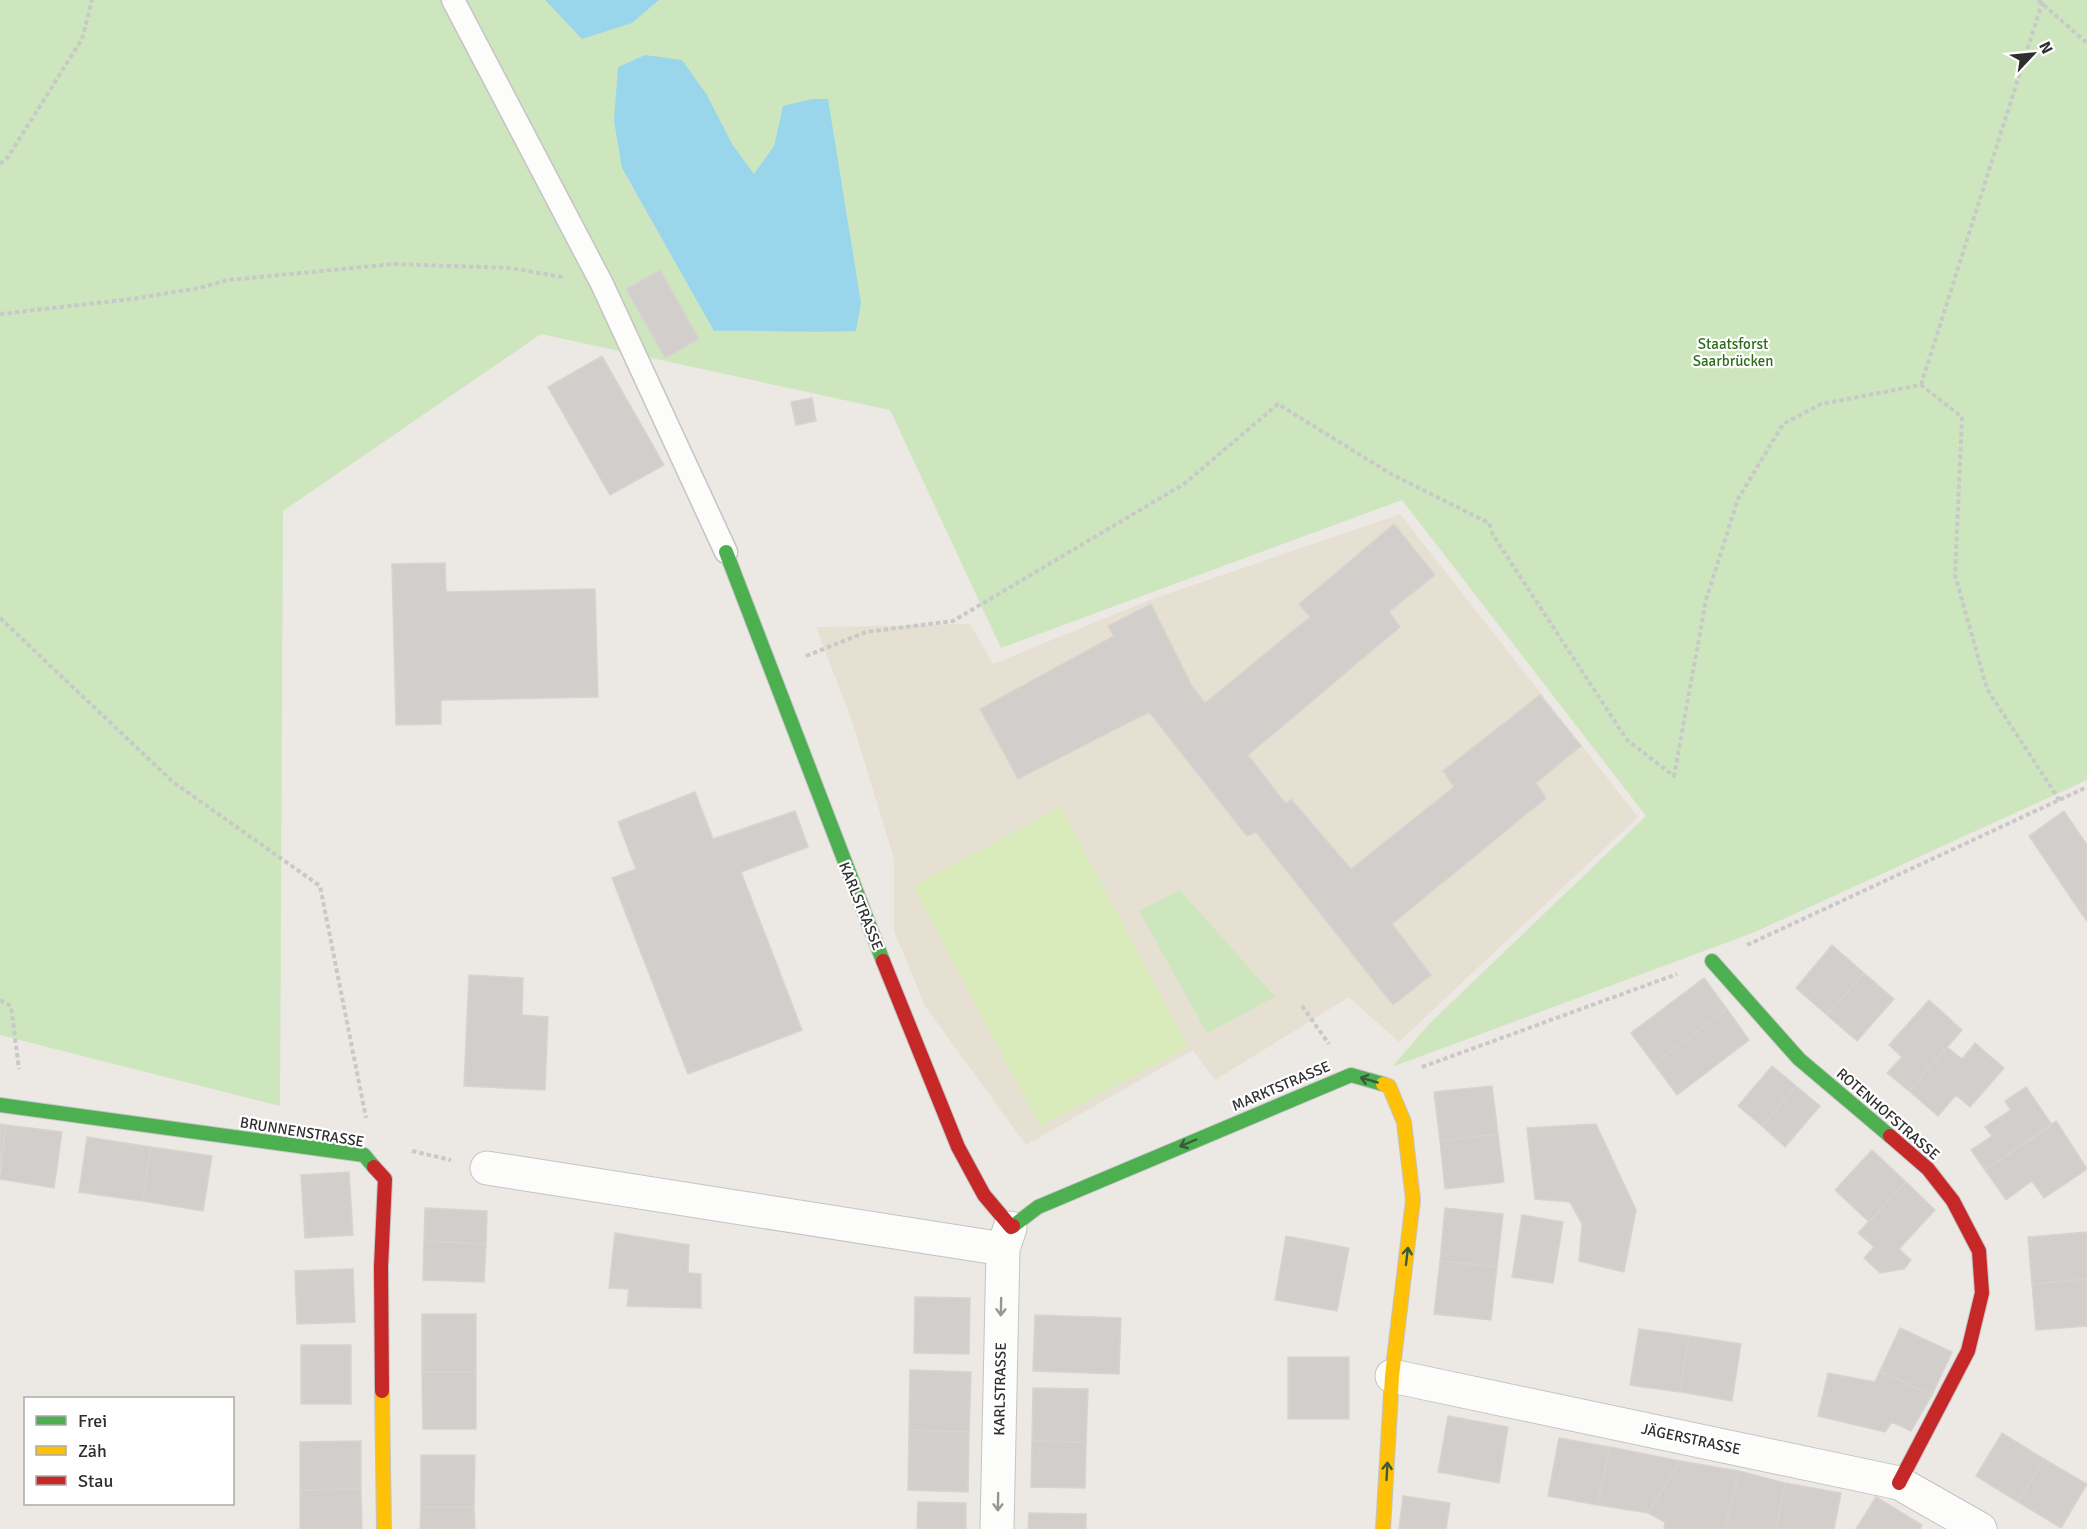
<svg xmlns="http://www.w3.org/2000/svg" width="2087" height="1529" font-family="Signika,sans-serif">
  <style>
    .education { fill: #e6e0d3 }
    .green { fill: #cee6be }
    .pitch { fill: #d9eabb }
    .water { fill: #99d6ec }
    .building { fill: #d1cecb; stroke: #d7d4d0; stroke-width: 1.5 }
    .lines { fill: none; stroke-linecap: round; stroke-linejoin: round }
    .lane-casing { stroke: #c5c4c5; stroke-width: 25 }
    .street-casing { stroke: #c5c4c5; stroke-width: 35 }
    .fast-casing { stroke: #c5c4c5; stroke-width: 16 }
    .slow-casing { stroke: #c5c4c5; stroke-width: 16 }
    .jam-casing { stroke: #c5c4c5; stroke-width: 16 }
    .path { stroke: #c9c9c8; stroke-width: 4; stroke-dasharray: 4.5 3; stroke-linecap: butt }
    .lane { stroke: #fcfcfb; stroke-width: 22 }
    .street { stroke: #fcfcfb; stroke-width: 33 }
    .fast { stroke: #4caf50; stroke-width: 14 }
    .slow { stroke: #ffc107; stroke-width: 14 }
    .jam { stroke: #c62828; stroke-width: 14 }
    .oneway { stroke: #385b3a }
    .oneway2 { stroke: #959594 }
    .labels { text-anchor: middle; stroke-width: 4.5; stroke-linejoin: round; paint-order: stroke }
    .park-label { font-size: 15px; fill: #2c6e1b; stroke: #fff }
    .street-label { font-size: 15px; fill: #2e2e2e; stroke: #fff }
  </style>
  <rect width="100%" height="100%" fill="#ece8e4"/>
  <path class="education" d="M1400 514 1638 817 1399 1042 1349 997 1215 1080 1193 1050 1026 1145 925 1006 894 931V859L852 721 816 627 970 624 993 664 1150 600Z"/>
  <path class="green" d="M0 0H2087V780L1755 932 1392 1067 1430 1023 1646 816 1402 500 1001 648 890 410 541 334 283 511 280 1106 0 1035Z
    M1180 890 1275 997 1207 1033 1139 911Z"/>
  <path class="pitch" d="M1061 807 1188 1047 1040 1126 913 886Z"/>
  <path class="water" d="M545 0H659L632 23 582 39Z
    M645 55 682 60 707 95 732 144 754 174 774 146 783 106 812 99H828L861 303 856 331C809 333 762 330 714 331L622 168 614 121 618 67Z"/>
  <path class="building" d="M660 270 699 339 665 358 626 289Z
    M602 356 664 465 610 495 548 387Z
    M812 398 816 421 796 425 791 402Z
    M1394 524 1435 575 1389 612 1400 627 1248 755 1286 804 1291 799 1351 869 1454 787 1443 771 1540 695 1581 746 1536 783 1546 798 1392 924 1431 975 1393 1005 1256 832 1247 836 1149 712 1018 779 980 709 1114 636 1108 626 1151 604 1192 686 1205 703 1310 617 1299 604Z
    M445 563 446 592 595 589 598 697 441 700V724L396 725 392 564Z
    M695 792 713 839 795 811 808 847 741 872 802 1030 688 1074 612 878 636 869 618 822Z
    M2064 811 2087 845V905L2079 910 2029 836Z
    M2087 905V921L2079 910Z
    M1832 945 1864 973 1827 1015 1796 988Z
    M1864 973 1894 999 1857 1041 1827 1015Z
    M469 975 523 978 522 1015 548 1017 545 1090 464 1086Z
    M1704 978 1727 1009 1654 1064 1631 1033Z
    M1929 1000 1962 1030 1909 1091 1887 1073 1902 1057 1889 1045Z
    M1727 1009 1749 1040 1677 1095 1654 1064Z
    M1975 1043 2004 1068 1970 1107 1956 1095 1938 1116 1909 1091 1947 1047 1962 1059Z
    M1772 1066 1796 1086 1762 1126 1738 1106Z
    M1492 1086 1498 1134 1440 1141 1434 1092Z
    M1796 1086 1820 1106 1785 1147 1762 1126Z
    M2026 1087 2052 1125 1985 1170 1971 1150 1992 1136 1985 1127 2011 1110 2005 1101Z
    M2056 1121 2087 1169 2044 1198 2032 1181 2006 1200 1985 1170Z
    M0 1124 6 1125 0 1168Z
    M1596 1124 1636 1210 1624 1272 1579 1261 1582 1224 1570 1202 1535 1199 1527 1128Z
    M6 1125 62 1132 54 1188 0 1179Z
    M1498 1134 1504 1182 1445 1189 1440 1141Z
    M87 1137 151 1147 142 1201 79 1192Z
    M151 1147 212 1156 203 1211 142 1201Z
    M1872 1150 1906 1182 1869 1222 1835 1190Z
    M349 1172 353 1235 305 1238 301 1175Z
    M1906 1182 1935 1210 1899 1249 1911 1260 1904 1269 1880 1273 1864 1258 1874 1247 1858 1233Z
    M425 1208 487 1211 486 1244 424 1241Z
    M1445 1208 1503 1214 1497 1267 1440 1261Z
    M1522 1215 1563 1222 1553 1283 1512 1277Z
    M2087 1232V1279L2032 1284 2028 1237Z
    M615 1233 689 1245 688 1273 701 1274V1308L627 1306 629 1289 609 1288Z
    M1286 1236 1349 1248 1337 1311 1275 1300Z
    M424 1241 486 1244 484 1282 423 1280Z
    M1440 1261 1497 1267 1491 1320 1434 1314Z
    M353 1269 355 1322 297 1324 295 1271Z
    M2087 1279V1326L2036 1330 2032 1284Z
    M915 1297 970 1298 969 1354 914 1353Z
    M422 1314H476V1372H422Z
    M1035 1315 1121 1318 1119 1374 1033 1371Z
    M1900 1328 1952 1352 1932 1395 1880 1371Z
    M1639 1329 1689 1336 1680 1392 1630 1385Z
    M1689 1336 1741 1344 1732 1401 1680 1392Z
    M301 1345H351V1404H301Z
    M1288 1357H1349V1419H1288Z
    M910 1370 971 1372 969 1432 909 1430Z
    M1880 1371 1932 1395 1911 1431 1892 1422 1885 1432 1818 1416 1828 1373 1875 1382Z
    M422 1372H476V1429H423Z
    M1033 1388 1088 1389 1086 1442 1032 1441Z
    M1448 1416 1508 1427 1499 1483 1438 1472Z
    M909 1430 969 1432 968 1492 908 1490Z
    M2002 1433 2044 1459 2018 1502 1976 1476Z
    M1559 1438 1610 1447 1597 1505 1548 1496Z
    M361 1441V1489L300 1490V1442Z
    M1032 1441 1086 1442 1085 1488 1031 1487Z
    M1610 1447 1680 1461 1648 1513 1597 1505Z
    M421 1455H475L474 1507H421Z
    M2044 1459 2087 1484 2061 1528 2018 1502Z
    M1680 1461 1739 1471 1725 1529H1664L1665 1522 1648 1513Z
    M1739 1471 1785 1483 1776 1529H1725Z
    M1785 1483 1841 1493 1834 1529H1776Z
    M361 1489 362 1529H300V1490Z
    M1403 1496 1450 1503 1446 1529H1399Z
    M1876 1497 1922 1525 1920 1529H1856Z
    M918 1502 966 1503V1529H917Z
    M421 1507H474L475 1529H420Z
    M1029 1513 1086 1514V1529H1028Z"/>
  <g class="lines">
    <defs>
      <path id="lane" d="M453 0 602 284 726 552"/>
      <path id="street" d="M487 1168 1003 1249
        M1392 1376 1899 1483 1980 1529
        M997 1529 1003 1249 1010 1228"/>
      <path id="fast" d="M726 552 883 961
        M1712 961 1799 1059 1890 1136
        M0 1105 364 1155 374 1167
        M1013 1226 1038 1207 1351 1075 1383 1084"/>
      <path id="slow" d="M1383 1084 1389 1086 1404 1122 1413 1200 1392 1376 1383 1529
        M382 1391 384 1529"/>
      <path id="jam" d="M883 961 958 1147 984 1195 1011 1227 1013 1226
        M1890 1136 1928 1169 1953 1201 1979 1251 1982 1293 1968 1351 1899 1483
        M374 1167 385 1179 381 1267 382 1391"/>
    </defs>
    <use href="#lane" class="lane-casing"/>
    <use href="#street" class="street-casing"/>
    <use href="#fast" class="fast-casing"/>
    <use href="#slow" class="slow-casing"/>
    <use href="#jam" class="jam-casing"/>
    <path class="path" d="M2038 0 2087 43
      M0 164 8 157 82 39 92 0
      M0 314 132 299 199 288 228 280 394 264 510 268 563 277
      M1921 385 2043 0
      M0 618 173 782 320 886 366 1118
      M806 656 866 632 953 621 1184 484 1278 404 1391 474 1489 523 1493 535 1627 740 1674 776 1706 600 1738 499 1783 424 1821 404 1921 385 1962 417 1955 575 1987 689 2060 801
      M1747 945 2087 787
      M0 1000 11 1006 19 1069
      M1302 1006 1329 1044
      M1422 1067 1677 974
      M412 1151 451 1160"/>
    <use href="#lane" class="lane"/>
    <use href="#street" class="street"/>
    <use href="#fast" class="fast"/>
    <use href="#slow" class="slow"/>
    <use href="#jam" class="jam"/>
  </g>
  <defs><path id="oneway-shaft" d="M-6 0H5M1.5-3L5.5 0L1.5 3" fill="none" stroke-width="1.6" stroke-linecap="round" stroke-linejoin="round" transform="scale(1.5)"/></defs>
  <g class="oneway">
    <use href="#oneway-shaft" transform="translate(1369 1080) rotate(-164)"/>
    <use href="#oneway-shaft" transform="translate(1188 1143) rotate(157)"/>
    <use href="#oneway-shaft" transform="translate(1407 1256) rotate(-83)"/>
    <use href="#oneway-shaft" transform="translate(1387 1471) rotate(-87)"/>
  </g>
  <g class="oneway2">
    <use href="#oneway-shaft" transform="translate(1001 1307) rotate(91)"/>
    <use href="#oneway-shaft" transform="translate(998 1502) rotate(91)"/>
  </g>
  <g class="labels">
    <g class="park-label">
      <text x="1733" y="349">Staatsforst<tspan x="1733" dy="17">Saarbrücken</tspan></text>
    </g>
    <g class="street-label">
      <text transform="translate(861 906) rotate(68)" y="5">KARLSTRASSE</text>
      <text transform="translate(1281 1086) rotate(-23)" y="5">MARKTSTRASSE</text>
      <text transform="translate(1888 1114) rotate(41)" y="5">ROTENHOFSTRASSE</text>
      <text transform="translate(302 1132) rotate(9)" y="5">BRUNNENSTRASSE</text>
      <text transform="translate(1000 1389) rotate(-89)" y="5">KARLSTRASSE</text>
      <text transform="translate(1691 1439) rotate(12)" y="5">JÄGERSTRASSE</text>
    </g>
  </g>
  <rect x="24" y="1397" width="210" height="108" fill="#ffffff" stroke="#ababab" stroke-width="1.5"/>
  <rect x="36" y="1416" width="30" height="9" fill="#4caf50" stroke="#ababab" stroke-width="1.5"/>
  <text x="78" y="1427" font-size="18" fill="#2e2e2e">Frei</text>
  <rect x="36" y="1446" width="30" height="9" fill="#ffc107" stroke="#ababab" stroke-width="1.5"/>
  <text x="78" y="1457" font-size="18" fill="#2e2e2e">Zäh</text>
  <rect x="36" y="1476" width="30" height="9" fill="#c62828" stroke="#ababab" stroke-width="1.5"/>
  <text x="78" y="1487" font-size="18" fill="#2e2e2e">Stau</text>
  <g transform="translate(2033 54) rotate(64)" stroke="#ffffff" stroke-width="4.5" paint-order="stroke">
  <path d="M0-4.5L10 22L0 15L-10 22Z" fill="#2e2e2e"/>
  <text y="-9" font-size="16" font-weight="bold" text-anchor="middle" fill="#2e2e2e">N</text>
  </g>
</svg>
